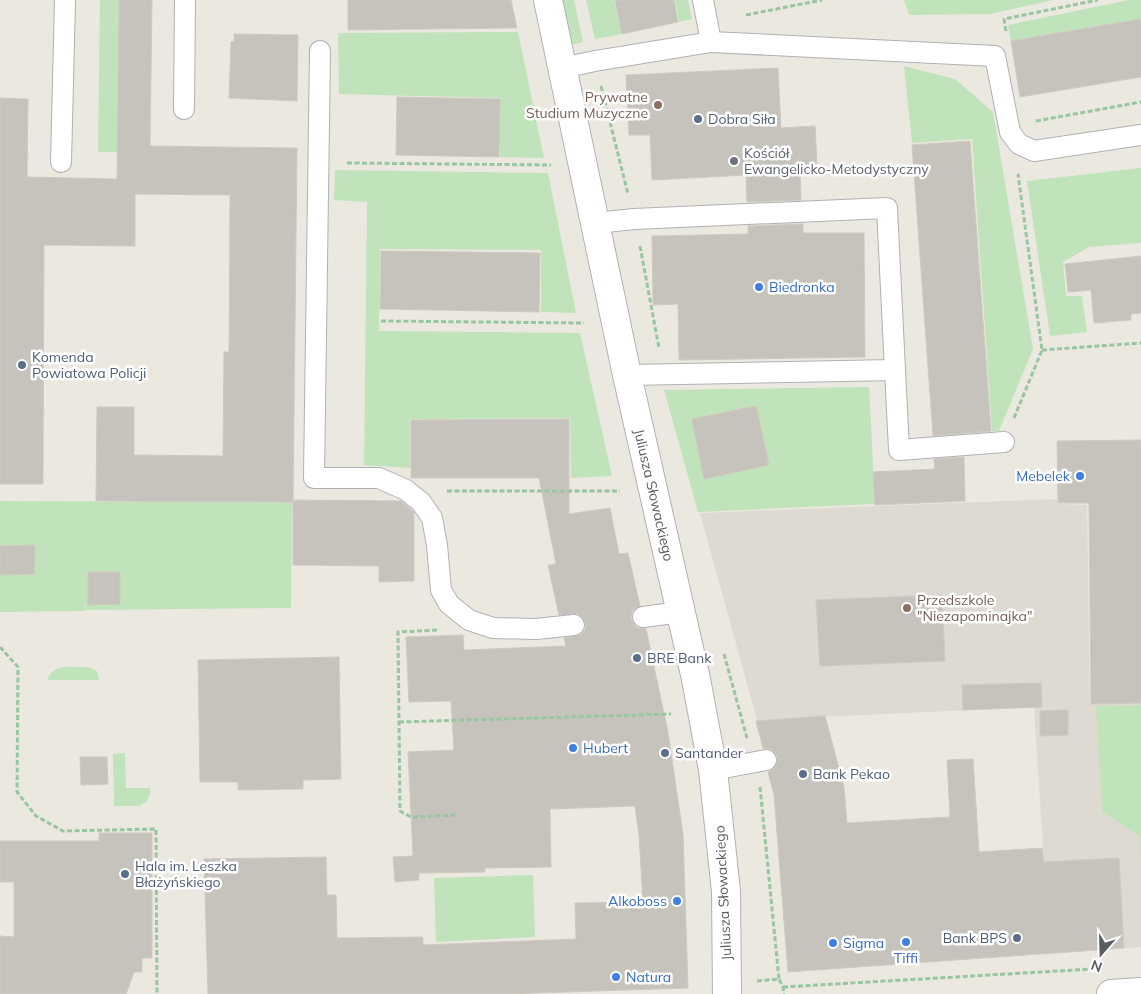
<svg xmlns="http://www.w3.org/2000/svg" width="1141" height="994" font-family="Mulish,sans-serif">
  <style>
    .education { fill: #ded9d1 }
    .green { fill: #c0e3bc }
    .building { fill: #c6c3bd; stroke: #d0c9bf }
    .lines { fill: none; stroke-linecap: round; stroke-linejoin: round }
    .service-casing { stroke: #aeb2b5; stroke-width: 22 }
    .minor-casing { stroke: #aeb2b5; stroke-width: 30 }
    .tertiary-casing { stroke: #aeb2b5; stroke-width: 30 }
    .path { stroke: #97c6a0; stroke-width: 3; stroke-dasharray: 5 2.5; stroke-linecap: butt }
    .service { stroke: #fff; stroke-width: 20 }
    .minor { stroke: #fff; stroke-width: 28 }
    .tertiary { stroke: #fff; stroke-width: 28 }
    .education-dot { fill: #8d6e63; stroke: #fff; stroke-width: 2 }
    .service-dot { fill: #5c6f8a; stroke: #fff; stroke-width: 2 }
    .worship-dot { fill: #6b7280; stroke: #fff; stroke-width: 2 }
    .shop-dot { fill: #3f7fe0; stroke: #fff; stroke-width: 2 }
    .labels { text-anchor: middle; stroke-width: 5; stroke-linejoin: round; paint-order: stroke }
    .education-label { font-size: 14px; fill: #785e54; stroke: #fff; text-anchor: end }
    .service-label { font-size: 14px; fill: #4e5e75; stroke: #fff; text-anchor: start }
    .worship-label { font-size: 14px; fill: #5b616d; stroke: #fff; text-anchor: start }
    .shop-label { font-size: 14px; fill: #366cbe; stroke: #fff; text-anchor: start }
    .street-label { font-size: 14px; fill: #595d60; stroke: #fff }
  </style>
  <rect width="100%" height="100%" fill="#ebe8e0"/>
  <path class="education" d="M1057 499 1058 504 1087 505 1090 704 1141 703V947L1050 954 1034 707 757 720 700 513Z"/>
  <path class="green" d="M100 0H119L117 152H98Z
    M560 0H574L583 42 570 45Z
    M586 0H614L622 34 595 39Z
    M675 0H688L692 19 679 22Z
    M904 0H1053L990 14 909 15Z
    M1129 0H1141V19L1011 41 1008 25Z
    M518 32 544 158 500 157V98L339 94 338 33Z
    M904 66 955 79 993 112 1033 349 999 431H992L972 139 912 143Z
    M1141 168V243L1089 247 1063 262 1066 296H1082L1087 332 1050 336 1027 181Z
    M335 170 548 173 576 313 541 312V250L380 249 379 331 580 333 612 476 571 478 570 418 410 419V468L364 465 367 202 334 200Z
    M869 387 875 504 698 512 664 390Z
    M0 501 292 502 291 608 86 610V601L85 611 0 612Z
    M89 667 97 671 99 680H47C54 662 72 668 89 667Z
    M1141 705V860L1140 837 1102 811 1096 706Z
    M125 753 126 788H150V794L146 802 139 806H114L113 754Z
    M533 875 535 937 436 942 434 878Z"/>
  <path class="building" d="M119 0H152L150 146 297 148 293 502 96 501 97 407H134V455L223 456 224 352H229L230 195 135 194V246L44 245 43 484H0V98L28 99 27 177 117 179Z
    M348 0H511L517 28 348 30Z
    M615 0H674L678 22 622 34Z
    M1141 19V77L1020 97 1011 41Z
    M234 34 298 35 297 101 229 98 231 42H234Z
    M778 68 781 128 815 126 817 166 800 167 801 200 747 202 746 175 652 180 650 135H629L626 75Z
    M397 97 500 99 499 157 396 155Z
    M970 141 991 431 933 436 912 145Z
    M803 224V233H864L865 357 679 360 678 304 653 305 652 236 748 234V226Z
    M381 251 540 253 539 312 380 309Z
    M1141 256V313L1131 314V320L1094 323 1091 290 1068 292 1065 264Z
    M756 406 769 465 704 479 692 419Z
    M569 419V514L610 508 619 554 628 553 640 606 635 608 632 612 631 619 634 625 638 628 646 629 668 732 683 834 688 988 506 994H208L204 859 326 857 327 895H336L337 938 423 937V945L576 939 575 903 643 902 639 836 635 806 550 809 551 867 485 868V872L419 873V880L395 882 393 857 413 856 408 752 454 750 451 701 409 702 406 637 463 635 464 650 566 646 564 638 581 635 585 630 586 624 583 618 578 614 559 615 548 565 556 564 539 478H411V420Z
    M1141 440V703L1091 704 1089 503H1058L1057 441Z
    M964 457 965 501 875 505 873 472 935 469 934 459Z
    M293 500 401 501 414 512V581L379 582V566L293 565Z
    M35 545 34 574 0 575V546Z
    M88 572H120V604L88 605Z
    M942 595 945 661 820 666 816 600Z
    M339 657 341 779 303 780V789L238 790V782H200L198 660Z
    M1041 683 1042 707 963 710 962 685Z
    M1068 710V735L1040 736V711Z
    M825 716 844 787 847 823 950 817 947 760 973 759 979 852 1042 848 1044 862 1119 858 1124 948 788 972 774 795 768 772 774 769 777 763 778 758 775 753 770 749 763 748 756 721Z
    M80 757H107L108 784 81 785Z
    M99 833H152V958H142V972H134L126 994H0V936L14 937V882H0V841H99Z"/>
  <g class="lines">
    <defs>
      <path id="service" d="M711 42 995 56 1010 132 1019 144 1034 151 1141 135
        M320 51 314 478H379L406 490 421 502 432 518 437 545 441 590 449 604 469 620 493 628 536 629 574 625
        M562 68 595 61 711 42 703 0
        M184 109 185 0
        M61 162 65 0
        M596 223 634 219 887 208 895 370 627 375
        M895 370 899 450 1004 442
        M643 617 681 612
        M713 770 766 760"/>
      <path id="minor" d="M548 0 627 375 696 679 713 770 726 891 727 994"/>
      <path id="tertiary" d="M1111 994 1141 992"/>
    </defs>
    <use href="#service" class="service-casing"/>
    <use href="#minor" class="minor-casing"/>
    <use href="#tertiary" class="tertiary-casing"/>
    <path class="path" d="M746 15 822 0
      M1006 31 1004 19 1098 0
      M601 86 628 194
      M1036 121 1141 102
      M347 163 551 165
      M640 246 659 348
      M381 321 584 323
      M1042 350 1141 343
      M1014 418 1042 350 1018 174
      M447 491H620
      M437 630 398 632 400 811 411 817 457 815
      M0 647 18 667 17 792 36 816 63 831 156 829 157 994
      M724 654 747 738
      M399 722 671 714
      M760 787 779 979
      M757 981 779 979 783 987 784 994
      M783 987 1093 969"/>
    <use href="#service" class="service"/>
    <use href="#minor" class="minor"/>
    <use href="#tertiary" class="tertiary"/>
  </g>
  <g class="education-dot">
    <circle cx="658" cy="105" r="5"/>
    <circle cx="907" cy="608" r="5"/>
  </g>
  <g class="service-dot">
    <circle cx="698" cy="119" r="5"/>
    <circle cx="22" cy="365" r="5"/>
    <circle cx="637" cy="658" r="5"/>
    <circle cx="665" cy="753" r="5"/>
    <circle cx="803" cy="774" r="5"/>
    <circle cx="125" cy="874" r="5"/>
    <circle cx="1017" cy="938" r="5"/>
  </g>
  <circle class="worship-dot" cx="734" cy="161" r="5"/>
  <g class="shop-dot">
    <circle cx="759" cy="287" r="5"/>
    <circle cx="1080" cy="476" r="5"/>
    <circle cx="573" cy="748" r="5"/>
    <circle cx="677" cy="901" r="5"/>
    <circle cx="906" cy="942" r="5"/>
    <circle cx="833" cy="943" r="5"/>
    <circle cx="616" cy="977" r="5"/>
  </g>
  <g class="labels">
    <g class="education-label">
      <text x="648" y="102">Prywatne<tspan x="648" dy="16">Studium Muzyczne</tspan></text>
      <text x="917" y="605" text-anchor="start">Przedszkole<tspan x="917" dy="16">"Niezapominajka"</tspan></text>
    </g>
    <g class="service-label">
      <text x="708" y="124">Dobra Siła</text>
      <text x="32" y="362">Komenda<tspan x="32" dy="16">Powiatowa Policji</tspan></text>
      <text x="647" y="663">BRE Bank</text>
      <text x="675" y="758">Santander</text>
      <text x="813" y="779">Bank Pekao</text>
      <text x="135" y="871">Hala im. Leszka<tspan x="135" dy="16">Błażyńskiego</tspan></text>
      <text x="1007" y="943" text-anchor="end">Bank BPS</text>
    </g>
    <g class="worship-label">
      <text x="744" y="158">Kościół<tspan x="744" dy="16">Ewangelicko-Metodystyczny</tspan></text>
    </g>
    <g class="shop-label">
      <text x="769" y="292">Biedronka</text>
      <text x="1070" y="481" text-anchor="end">Mebelek</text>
      <text x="583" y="753">Hubert</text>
      <text x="667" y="906" text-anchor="end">Alkoboss</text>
      <text x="843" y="948">Sigma</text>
      <text x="906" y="963" text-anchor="middle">Tiffi</text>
      <text x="626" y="982">Natura</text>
    </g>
    <g class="street-label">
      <text transform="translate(654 495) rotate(77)" y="5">Juliusza Słowackiego</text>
      <text transform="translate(723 893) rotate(-93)" y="5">Juliusza Słowackiego</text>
    </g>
  </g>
  <g transform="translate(1101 954) rotate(200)" stroke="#ffffff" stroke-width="4" paint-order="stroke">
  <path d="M0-4L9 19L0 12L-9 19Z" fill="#595d60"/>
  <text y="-8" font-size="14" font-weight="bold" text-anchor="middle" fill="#595d60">N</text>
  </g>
</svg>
